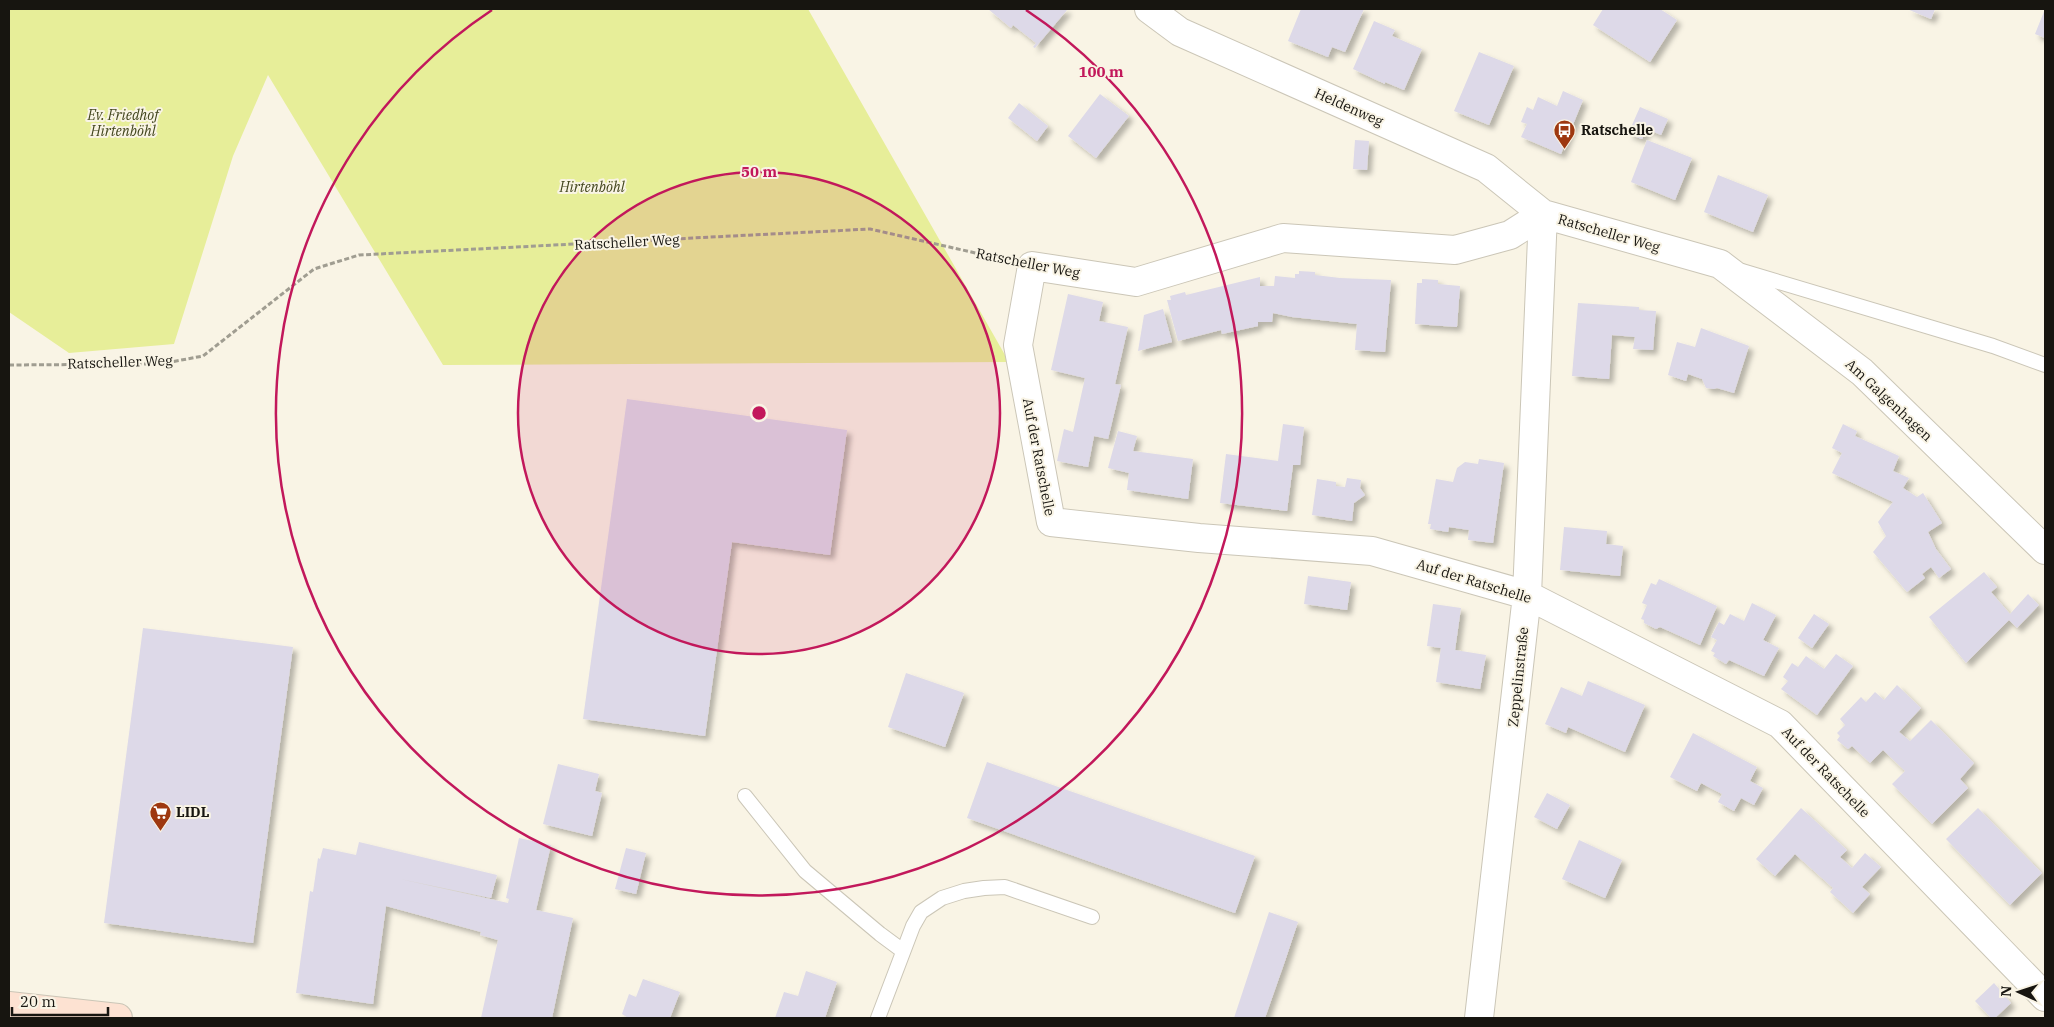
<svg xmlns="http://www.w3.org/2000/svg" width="2054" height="1027" font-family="'IBM Plex Serif',serif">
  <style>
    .green { fill: #e7ee99 }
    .building { fill: #ddd9e8; filter: url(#shadow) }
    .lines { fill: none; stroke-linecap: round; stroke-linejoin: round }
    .lane-casing { stroke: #cbc6b7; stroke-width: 16 }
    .street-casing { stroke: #cbc6b7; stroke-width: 30 }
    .secondary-casing { stroke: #cbc6b7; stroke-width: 30 }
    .path { stroke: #a09d91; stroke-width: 3; stroke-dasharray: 5 2.5; stroke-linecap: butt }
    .lane { stroke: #fff; stroke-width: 14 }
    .street { stroke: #fff; stroke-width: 28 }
    .secondary { stroke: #fde2d2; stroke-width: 28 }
    .ring { fill: none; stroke: #c2185b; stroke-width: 2.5 }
    .labels { text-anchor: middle; stroke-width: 4; stroke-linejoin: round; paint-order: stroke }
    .street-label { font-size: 14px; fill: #171510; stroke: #f9f4e5 }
    .park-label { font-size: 14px; font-style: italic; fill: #42451d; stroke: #f9f4e5 }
    .poi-label { font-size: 14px; font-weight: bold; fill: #171510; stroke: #f9f4e5; text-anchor: start }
    .centre { fill: #c2185b; stroke: #f9f4e5; stroke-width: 2.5 }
    .ring-label { font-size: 15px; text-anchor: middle; font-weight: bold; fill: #c2185b; stroke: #f9f4e5; stroke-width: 4; stroke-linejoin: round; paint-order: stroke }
  </style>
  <defs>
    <filter id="shadow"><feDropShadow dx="4.5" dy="4.5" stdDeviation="2.5" flood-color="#0004"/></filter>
  </defs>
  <rect width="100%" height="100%" fill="#f9f4e5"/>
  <path class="green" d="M9 9H808L1009 362 443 365 268 75 233 156 174 344 69 353 9 312Z"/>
  <path class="building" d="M988 9H1066L1067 10 1035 48 1033 47 1036 43 1013 25 1011 28Z
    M1301 9H1364L1345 52 1332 47 1328 57 1288 41Z
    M1603 9H1660L1677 20 1650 62 1593 25Z
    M1907 9H1935L1931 19Z
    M2045 9V38L2035 34Z
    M1374 21 1395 30 1392 36 1422 49 1404 90 1385 82V84L1353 69Z
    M1479 52 1514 66 1489 125 1454 111Z
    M1563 91 1583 100 1561 154 1521 137 1527 124 1521 122 1527 107 1533 110 1538 97 1557 106Z
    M1100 94 1129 116 1096 158 1068 136Z
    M1019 103 1048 126 1037 141 1008 118Z
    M1640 107 1668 119 1661 135 1647 129 1642 139 1628 134Z
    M1355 140 1369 141 1367 170 1353 169Z
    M1647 140 1692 158 1675 200 1631 182Z
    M1718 175 1768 195 1753 232 1704 212Z
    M1299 271 1315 272V275L1340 278 1391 280 1385 352 1355 350 1357 324 1292 317 1273 313 1272 322H1258V326L1222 334 1221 330 1178 341 1167 300H1171L1170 296 1185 292 1186 295 1260 277V286H1274L1275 276 1295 278V274H1299Z
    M1422 279 1438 280V284L1460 286 1457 327 1415 324 1417 283H1422Z
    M1068 294 1103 302 1099 321 1128 327 1115 384 1121 385 1108 439 1094 436 1088 467 1057 461 1064 429 1073 432 1085 378 1051 370Z
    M1578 303 1639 307V310L1656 311 1653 350 1633 349 1635 337 1612 335 1609 379 1572 376Z
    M1163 309 1172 342 1138 351 1144 315Z
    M1701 328 1749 346 1734 393 1717 388 1714 389 1706 388 1702 379 1688 374 1686 381 1668 375 1677 342 1695 347Z
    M627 399 847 430 830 555 732 542 705 736 583 719Z
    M1283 424 1304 427 1300 465H1293L1287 511 1220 503 1226 454 1278 461Z
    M1843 424 1857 431 1855 436 1899 456 1893 471 1909 478 1903 488 1917 497 1923 493 1942 523 1928 532 1936 549 1951 569 1939 578 1931 567 1922 574 1925 578 1907 592 1873 552 1886 536 1878 522 1893 502 1832 473 1842 453 1832 448Z
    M1118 431 1137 436 1133 451 1193 459 1188 499 1127 490 1129 473 1108 468Z
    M1479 459 1504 463 1493 543 1468 540 1469 530 1449 527 1448 532 1430 529 1431 524H1428L1436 479 1453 482 1457 468 1465 462 1478 464Z
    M1347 478 1361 480 1360 488 1365 495 1354 503 1352 521 1312 515 1317 479 1336 482V486L1345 487Z
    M1564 527 1607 531 1606 544 1623 546 1620 576 1560 570Z
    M1984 572 1997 587 1991 592 2010 614 2028 594 2039 605 2017 628 2009 620 1966 663 1929 617Z
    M1308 576 1351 582 1347 610 1304 604Z
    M1659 579 1717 606 1700 645 1660 627 1656 629 1644 623V620L1641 619 1647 605 1642 603 1651 583 1656 585Z
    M1752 603 1776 615 1763 640 1779 648 1764 676 1729 660 1726 664 1713 656 1715 653 1711 651 1717 640 1711 637 1719 622 1724 625 1730 614 1744 621Z
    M1433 604 1461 608 1455 650 1486 655 1480 689 1436 682 1441 648 1427 646Z
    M1814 614 1829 624 1812 648 1798 638Z
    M143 628 293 647 253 943 104 923Z
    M1836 654 1853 666 1817 715 1781 689 1788 681 1783 677 1792 663 1798 667 1806 656 1824 669Z
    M906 673 964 693 945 747 888 727Z
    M1588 681 1645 705 1625 752 1568 727 1566 733 1545 724 1561 687 1582 696Z
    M1897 685 1921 708 1899 732 1910 741 1931 720 1974 763 1960 779 1968 788 1932 824 1892 784 1905 771 1883 750 1870 763 1852 746 1848 749 1837 740 1840 736 1837 733 1845 725 1840 719 1861 697 1866 702 1875 692 1884 700Z
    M1693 733 1757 767 1750 781 1763 788 1754 805 1741 798 1734 811 1718 802 1722 794 1701 783 1697 791 1670 777Z
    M987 762 1255 856 1235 913 967 818Z
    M558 764 599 774 595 791 602 793 592 836 543 824Z
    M1547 793 1570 805 1557 829 1534 817Z
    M1801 808 1847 850 1840 857 1852 868 1865 853 1881 867 1862 887 1870 894 1853 913 1830 892 1833 888 1795 854 1775 876 1756 859Z
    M1978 808 2042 873 2010 905 1946 839Z
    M519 838 551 845 536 910 573 918 552 1018H481L498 940 480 935 481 932 386 906 373 1004 296 993 310 891 313 892 318 858 320 859 323 848 356 855 359 842 497 875 491 898 400 879 508 903 509 899 506 898Z
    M1579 840 1622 860 1605 898 1562 879Z
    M626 848 646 853 636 894 615 889Z
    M1269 912 1298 922 1285 961 1265 1018H1234Z
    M806 971 837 982 825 1018H775L784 992 798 996Z
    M643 979 680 992 670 1018H628L622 1014 629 994 636 997Z
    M1994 983 2011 1003 1995 1018H1991L1975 1001Z"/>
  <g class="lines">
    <defs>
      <path id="lane" d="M1742 271 1993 346 2045 365
        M745 796 805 871 880 934 903 951
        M878 1018 913 926 921 912 942 898 964 891 984 888 1005 887 1092 917"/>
      <path id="street" d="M1149 9 1180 32 1486 168 1543 214 1720 264 1862 372 2045 550
        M1543 214 1510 235 1455 250 1283 238 1136 282 1032 266 1018 345 1051 522 1199 538 1372 551 1527 595 1780 724 2045 997
        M1479 1018 1527 595 1543 214"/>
      <path id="secondary" d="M9 1006 118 1018"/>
    </defs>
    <use href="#lane" class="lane-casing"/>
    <use href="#street" class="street-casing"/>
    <use href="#secondary" class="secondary-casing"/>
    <path class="path" d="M9 365 160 364 203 356 314 269 359 255 870 229 1002 259"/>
    <use href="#lane" class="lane"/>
    <use href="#street" class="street"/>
    <use href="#secondary" class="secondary"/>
  </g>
  <circle cx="759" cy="413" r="241" fill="#c2185b" fill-opacity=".12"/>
  <g class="ring">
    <circle cx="759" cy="413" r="241"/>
    <path d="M1026 10A483 483 0 1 1 492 10"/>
  </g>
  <defs>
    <symbol id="bus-pin" viewBox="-11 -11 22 30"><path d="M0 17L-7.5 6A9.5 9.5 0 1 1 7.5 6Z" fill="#9e3810" stroke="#f9f4e5"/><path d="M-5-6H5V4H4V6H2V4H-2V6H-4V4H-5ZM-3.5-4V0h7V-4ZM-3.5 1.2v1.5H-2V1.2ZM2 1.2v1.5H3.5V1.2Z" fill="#fff"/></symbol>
    <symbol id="supermarket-pin" viewBox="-11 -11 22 30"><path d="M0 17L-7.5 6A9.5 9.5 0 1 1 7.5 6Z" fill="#9e3810" stroke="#f9f4e5"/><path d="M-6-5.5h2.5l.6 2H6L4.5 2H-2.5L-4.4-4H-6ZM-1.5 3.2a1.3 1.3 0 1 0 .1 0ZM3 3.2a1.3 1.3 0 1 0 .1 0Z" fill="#fff"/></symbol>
  </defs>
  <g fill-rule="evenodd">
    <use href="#bus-pin" x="1552" y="118" width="25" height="34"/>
    <use href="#supermarket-pin" x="148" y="800" width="25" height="34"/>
  </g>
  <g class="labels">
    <g class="street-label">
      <text transform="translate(1349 107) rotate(24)" y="5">Heldenweg</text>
      <text transform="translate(1609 233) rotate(16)" y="5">Ratscheller Weg</text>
      <text transform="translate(627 242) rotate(-3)" y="5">Ratscheller Weg</text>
      <text transform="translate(1028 263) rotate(11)" y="5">Ratscheller Weg</text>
      <text transform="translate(120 362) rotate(-2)" y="5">Ratscheller Weg</text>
      <text transform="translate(1889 400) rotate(43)" y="5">Am Galgenhagen</text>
      <text transform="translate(1039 457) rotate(79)" y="5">Auf der Ratschelle</text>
      <text transform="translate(1474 581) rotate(17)" y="5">Auf der Ratschelle</text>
      <text transform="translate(1518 677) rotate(-84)" y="5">Zeppelinstraße</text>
      <text transform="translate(1826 772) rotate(46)" y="5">Auf der Ratschelle</text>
    </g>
    <g class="park-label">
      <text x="123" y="120">Ev. Friedhof<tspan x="123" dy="16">Hirtenböhl</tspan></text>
      <text x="592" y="192">Hirtenböhl</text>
    </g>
    <g class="poi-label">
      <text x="1581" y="135">Ratschelle</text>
      <text x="176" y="817">LIDL</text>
    </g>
  </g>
  <circle cx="759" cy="413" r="8" class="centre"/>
  <g class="ring-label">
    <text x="1101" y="77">100 m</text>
    <text x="759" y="177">50 m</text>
  </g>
  <rect width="2054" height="1027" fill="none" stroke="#171510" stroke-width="20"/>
  <g transform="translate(2019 992) rotate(273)" stroke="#f9f4e5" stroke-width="4" paint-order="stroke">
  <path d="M0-4L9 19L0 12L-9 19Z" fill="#171510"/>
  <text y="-8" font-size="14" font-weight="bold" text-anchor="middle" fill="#171510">N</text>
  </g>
  <path d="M12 1007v8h96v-8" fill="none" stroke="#171510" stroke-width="2.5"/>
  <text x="20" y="1007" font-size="15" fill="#171510" stroke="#f9f4e5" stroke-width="4" paint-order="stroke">20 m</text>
</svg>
